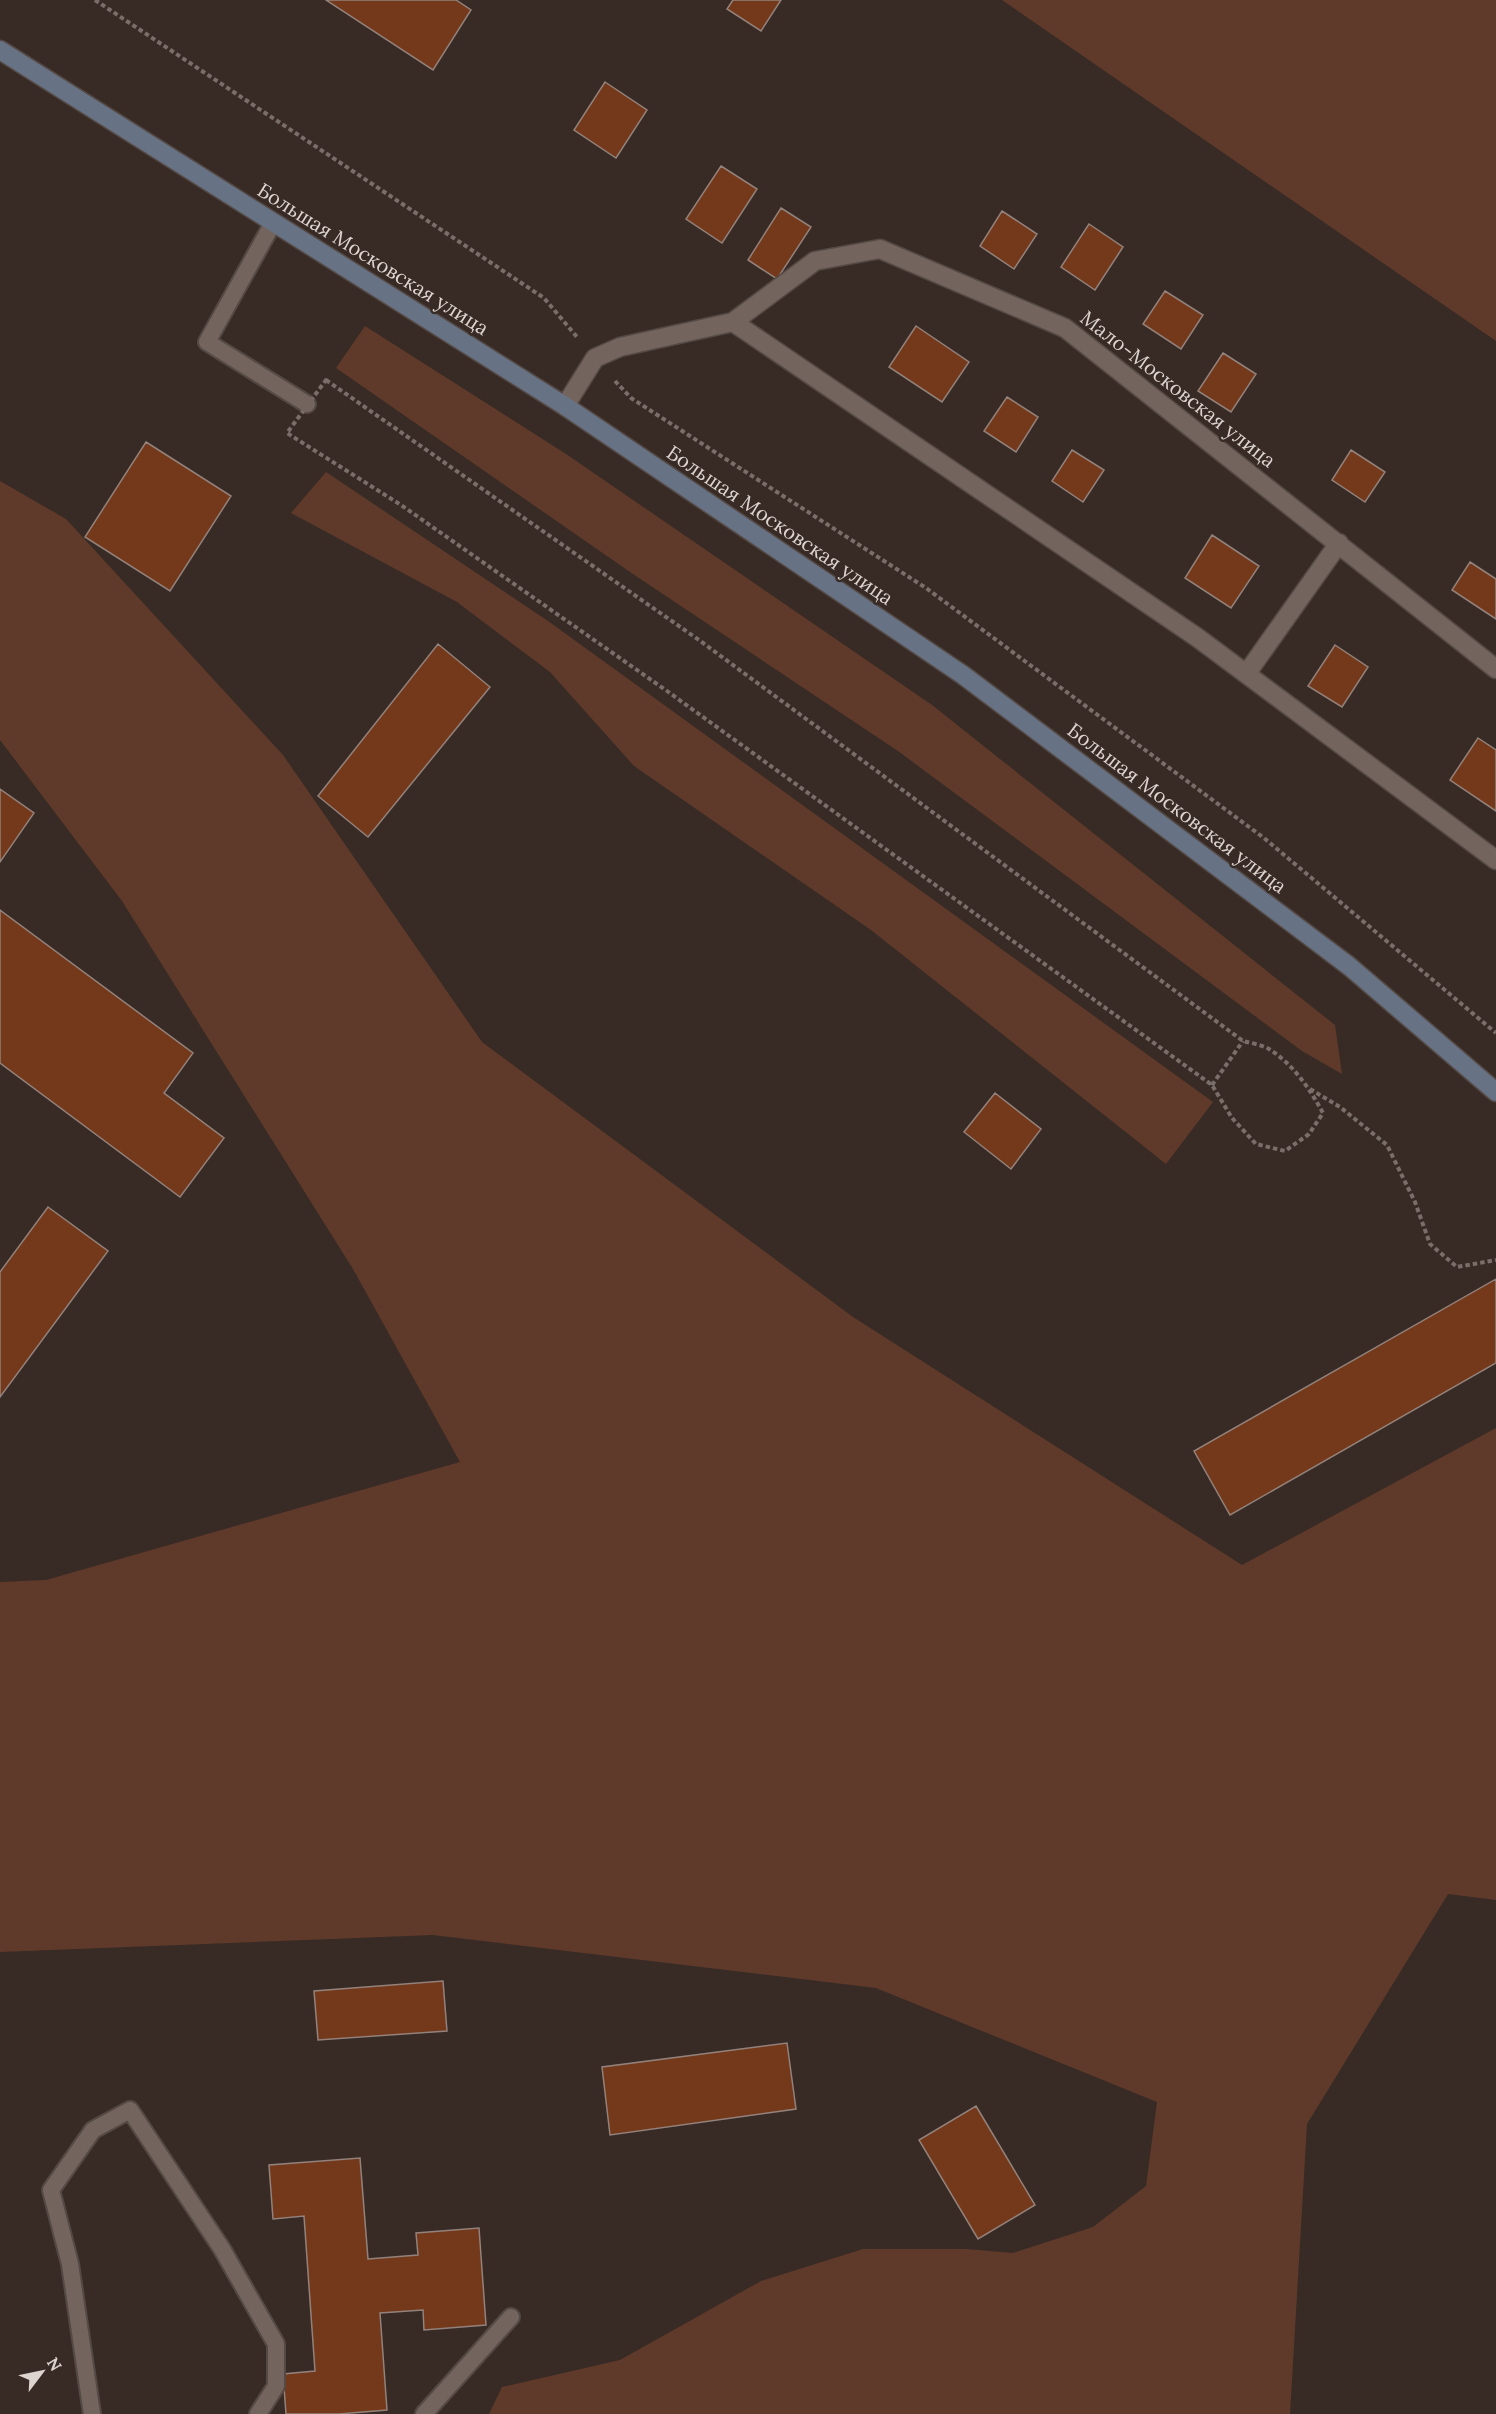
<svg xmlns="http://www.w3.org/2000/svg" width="1496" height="2414" font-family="Lora,serif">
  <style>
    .green { fill: #5f3a2a }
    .building { fill: #74381b; stroke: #93827b; stroke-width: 1.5 }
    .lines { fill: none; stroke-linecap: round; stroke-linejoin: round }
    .lane-casing { stroke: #544944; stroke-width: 20 }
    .street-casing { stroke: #544944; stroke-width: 21 }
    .secondary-casing { stroke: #544944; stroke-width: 21 }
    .path { stroke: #796e69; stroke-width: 4; stroke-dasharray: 4.5 3; stroke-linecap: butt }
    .lane { stroke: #73645d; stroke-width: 16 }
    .street { stroke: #73645d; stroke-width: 18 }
    .secondary { stroke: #677285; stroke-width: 18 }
    .labels { text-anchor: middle; stroke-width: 5; stroke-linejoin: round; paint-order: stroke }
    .street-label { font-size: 20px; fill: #ddd4d0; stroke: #382b25 }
  </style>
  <rect width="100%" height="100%" fill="#382b25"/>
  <path class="green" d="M1002 0H1496V341Z
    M365 326 566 454 932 705 1335 1025 1342 1074 1302 1051 898 751 630 572 336 368Z
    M326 472 548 621 1213 1102 1166 1164 871 930 634 766 550 672 457 602 291 513Z
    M0 481 66 519 283 755 482 1042 853 1317 1242 1565 1496 1428V1900L1448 1894 1307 2124 1290 2414H489L502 2387 620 2360 761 2281 863 2249H966L1013 2253 1093 2227 1146 2186 1157 2102 876 1988 433 1935 0 1952V1582L46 1580 460 1462 353 1269 122 901 0 740Z"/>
  <path class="building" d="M326 0H456L471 10 433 70Z
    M733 0H781L761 31 727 9Z
    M605 82 647 110 616 158 574 130Z
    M721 166 757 189 722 243 686 219Z
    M781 208 811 227 777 279 748 260Z
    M1002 211 1037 234 1014 269 980 246Z
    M1089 224 1123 247 1095 290 1061 267Z
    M1165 291 1203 315 1181 349 1143 324Z
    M916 326 969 362 942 402 889 367Z
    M1223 353 1256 374 1231 412 1198 391Z
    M1007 397 1038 417 1016 452 984 431Z
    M146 442 231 496 170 591 85 537Z
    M1072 450 1104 470 1083 502 1052 481Z
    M1351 450 1385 472 1365 502 1332 480Z
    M1212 535 1259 566 1231 608 1185 578Z
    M1470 562 1496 579V619L1452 590Z
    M438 644 490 687 368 837 318 796Z
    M1335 645 1368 667 1342 707 1308 686Z
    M1478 738 1496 750V811L1450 780Z
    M0 789 34 813 0 862Z
    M0 910 193 1053 164 1093 224 1138 180 1197 0 1063Z
    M995 1093 1041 1129 1011 1169 964 1132Z
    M48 1207 108 1251 0 1397V1272Z
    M1496 1279V1363L1230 1515 1194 1451Z
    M443 1981 447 2031 318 2040 314 1991Z
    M787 2043 796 2109 610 2135 602 2067Z
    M976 2106 1035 2205 978 2239 919 2140Z
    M360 2158 368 2259 418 2255 416 2233 479 2228 486 2325 424 2330 423 2310 380 2313 387 2410 339 2414H286L283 2374 315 2371 304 2216 273 2219 269 2165Z"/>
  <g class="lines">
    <defs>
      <path id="lane" d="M273 223 207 342 307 404
        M92 2414 70 2264 51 2190 93 2130 130 2110 222 2249 276 2344V2386L258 2414
        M424 2414 511 2317"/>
      <path id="street" d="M733 322 815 261 880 249 1065 328 1496 669
        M565 406 595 358 620 347 733 322 1198 638 1496 860
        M1247 673 1339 543"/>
      <path id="secondary" d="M0 50 565 406 963 675 1349 966 1496 1092"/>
    </defs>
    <use href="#lane" class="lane-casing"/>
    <use href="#street" class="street-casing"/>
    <use href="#secondary" class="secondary-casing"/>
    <path class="path" d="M95 0 544 298 577 337
      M326 380 699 640 1243 1041C1251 1043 1262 1045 1269 1049 1293 1064 1310 1089 1323 1113L1309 1134 1285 1151 1256 1144 1232 1118 1212 1085 667 691 401 505 287 433Z
      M615 381 631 398 926 588 1264 838 1496 1033
      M1212 1085 1243 1041
      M1310 1089 1340 1107 1387 1145 1415 1202 1430 1244 1457 1267 1496 1260"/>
    <use href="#lane" class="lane"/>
    <use href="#street" class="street"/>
    <use href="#secondary" class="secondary"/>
  </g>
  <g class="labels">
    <g class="street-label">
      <text transform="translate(373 259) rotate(32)" y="7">Большая Московская улица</text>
      <text transform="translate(1178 389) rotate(38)" y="7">Мало-Московская улица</text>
      <text transform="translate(780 525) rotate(34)" y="7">Большая Московская улица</text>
      <text transform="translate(1177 808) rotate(37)" y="7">Большая Московская улица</text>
    </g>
  </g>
  <g transform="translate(42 2372) rotate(58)" stroke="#382b25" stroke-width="4.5" paint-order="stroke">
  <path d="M0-4.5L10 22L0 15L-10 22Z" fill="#ddd4d0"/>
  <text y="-9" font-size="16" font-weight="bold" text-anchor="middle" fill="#ddd4d0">N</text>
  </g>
</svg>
